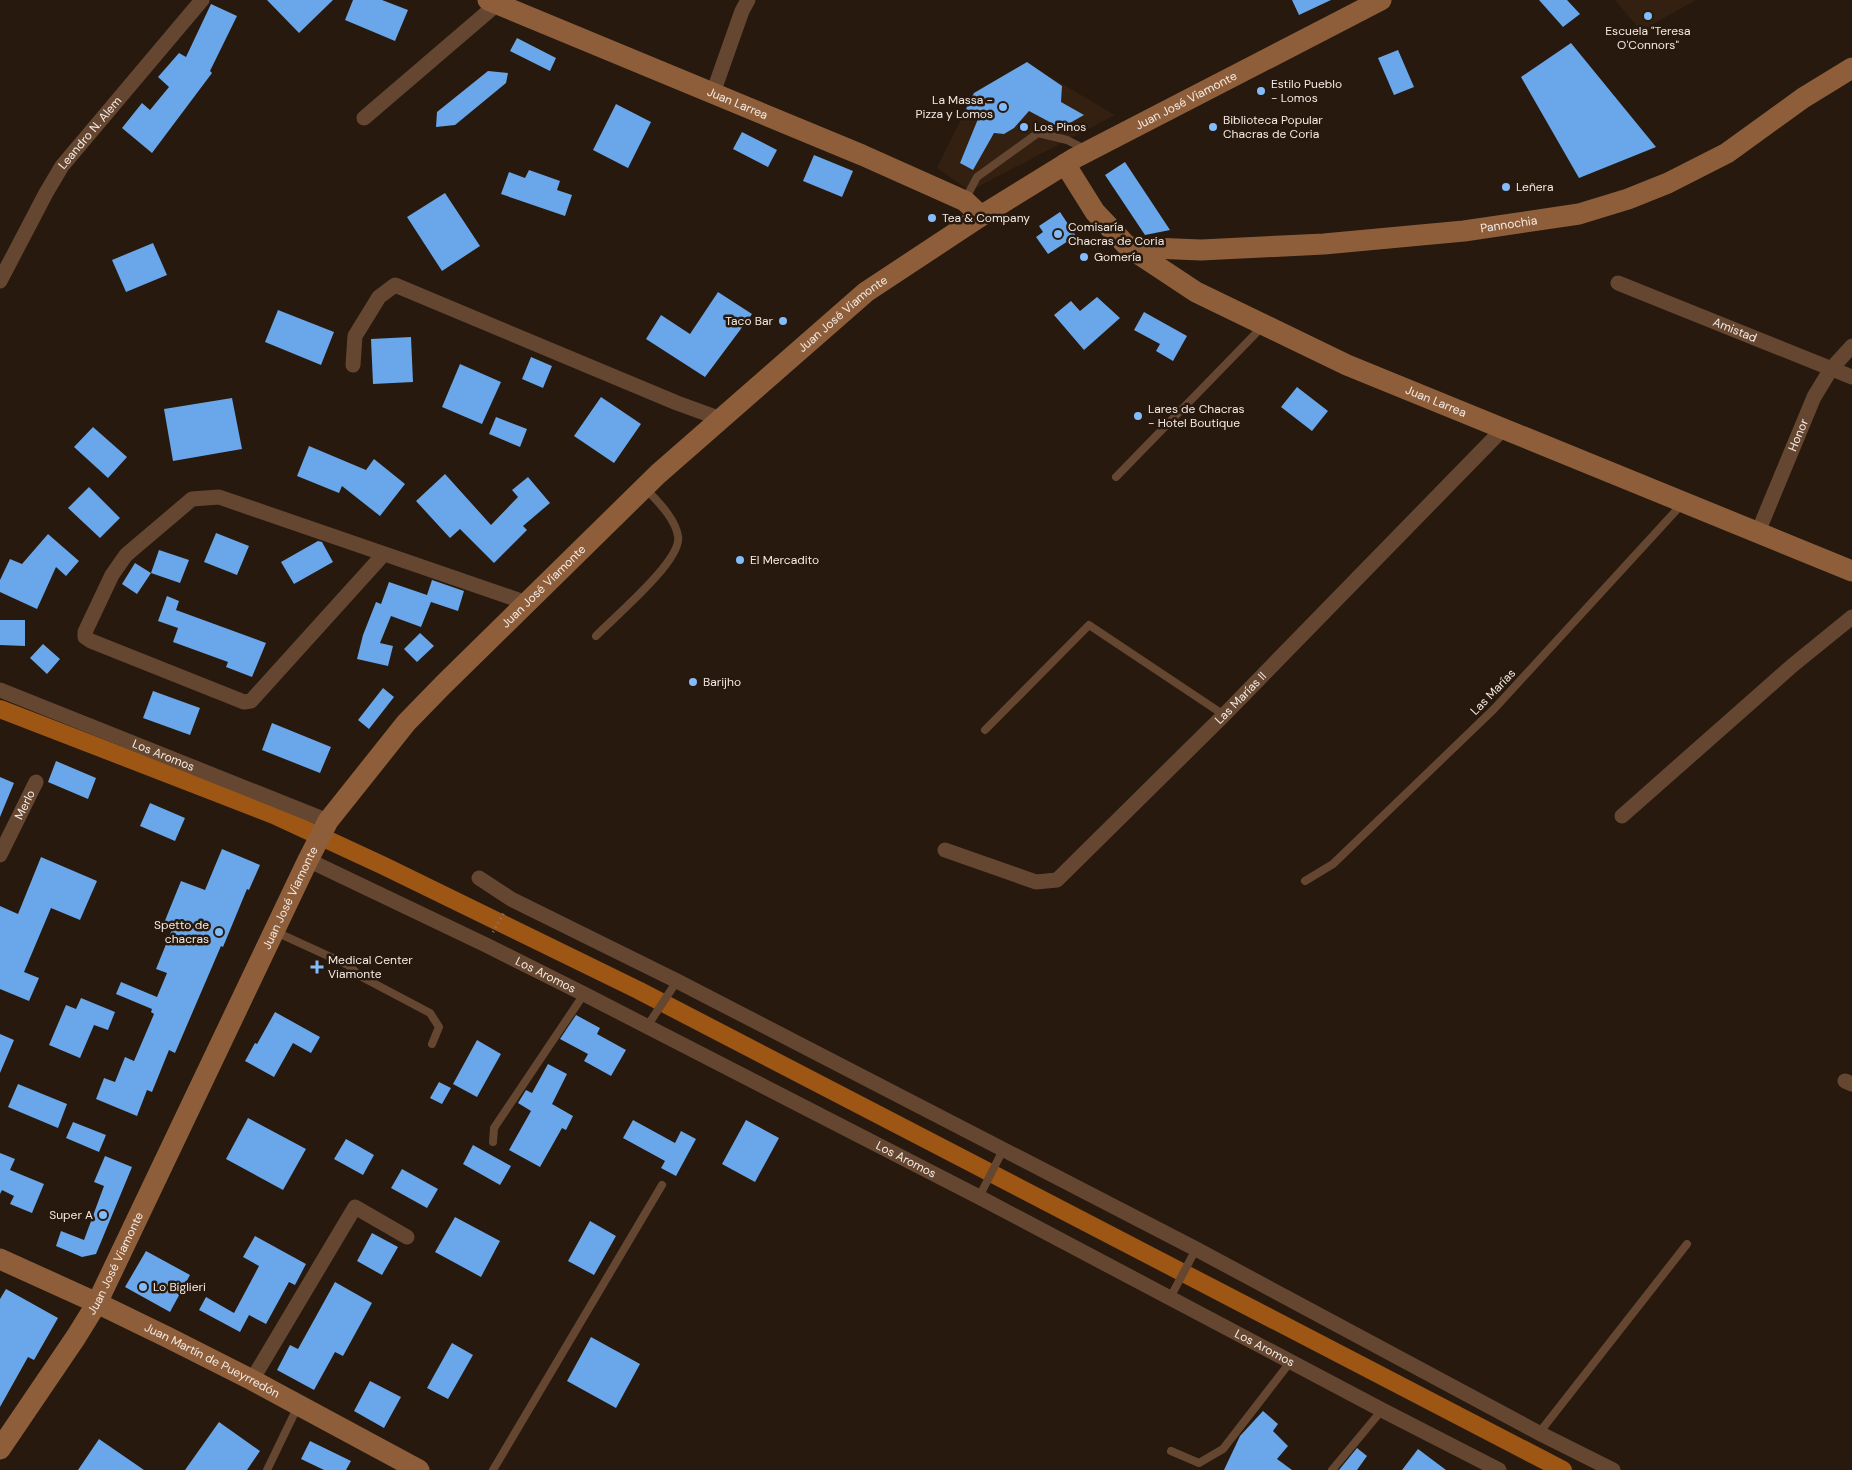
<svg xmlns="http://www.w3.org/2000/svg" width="1852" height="1470" font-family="'DM Sans',sans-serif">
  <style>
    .built { fill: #332011 }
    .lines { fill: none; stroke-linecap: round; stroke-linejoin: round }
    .canal { stroke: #9d5614; stroke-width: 18 }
    .building { fill: #69a6ea }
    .path { stroke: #887b72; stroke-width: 3; stroke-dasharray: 1 4; stroke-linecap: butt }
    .lane { stroke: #654731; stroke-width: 8 }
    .street { stroke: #654731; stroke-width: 15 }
    .secondary { stroke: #8e5e3a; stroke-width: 21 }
    .poi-dot { fill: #84bcfb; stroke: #27190e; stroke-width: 2 }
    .labels { text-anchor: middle; stroke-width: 5; stroke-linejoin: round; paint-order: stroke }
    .poi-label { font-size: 12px; fill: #f4eae3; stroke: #27190e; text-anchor: start }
    .street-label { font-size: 12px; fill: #f4eae3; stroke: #27190e }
  </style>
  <rect width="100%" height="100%" fill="#27190e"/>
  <path class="built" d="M1615 0H1696L1641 31Z
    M1026 63 1115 115 970 191 937 168 974 92Z"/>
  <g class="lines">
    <path class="canal" d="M0 709 274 815 384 866 638 990 1563 1470"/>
  </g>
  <path class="building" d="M267 0H333L299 33Z
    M353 0H382L408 10 395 41 345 20Z
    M1292 0H1331L1299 15Z
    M1539 0H1567L1580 14 1563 27Z
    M211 4 237 16 210 71 212 73 152 153 122 128 142 103 150 110 169 87 158 77 179 53 186 57Z
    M517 38 556 58 550 71 510 51Z
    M1571 43 1656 147 1579 178 1521 77Z
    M1398 50 1414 87 1394 95 1378 58Z
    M1027 62 1062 86 1061 102 1084 115 1061 128 1029 111 1014 128 1004 134 994 133 973 170 960 163 980 114 966 109 974 93Z
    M488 71 508 73 506 83 455 125 436 127 437 112Z
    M616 104 651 122 628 168 593 150Z
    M742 132 777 150 768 167 733 149Z
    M814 155 853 171 842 197 803 181Z
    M1125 162 1170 230 1145 235 1105 175Z
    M529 170 560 181 557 190 572 195 565 216 501 194 509 172 525 178Z
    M445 193 480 246 442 271 407 217Z
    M1060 212 1076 236 1048 254 1036 237 1043 232 1039 226Z
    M153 243 167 275 126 292 112 260Z
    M718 292 752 314 705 377 646 339 661 315 690 334Z
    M1097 297 1120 318 1084 350 1054 315 1071 301 1080 311Z
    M278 310 334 332 321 365 265 342Z
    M1144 312 1187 336 1173 361 1156 351 1160 344 1134 330Z
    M411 337 413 382 373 384 371 339Z
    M531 357 552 366 543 388 522 379Z
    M460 364 501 382 482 424 442 407Z
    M1297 387 1328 411 1312 431 1281 407Z
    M601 397 641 424 614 463 574 436Z
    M232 398 242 449 173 461 164 409Z
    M496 417 527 429 520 447 489 434Z
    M93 427 127 457 108 478 74 447Z
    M309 446 366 470 374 459 405 484 380 516 342 486 339 493 297 476Z
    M445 474 491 525 518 497 512 490 528 477 550 503 523 526 527 530 494 563 460 529 450 538 416 501Z
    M89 487 120 518 100 538 68 508Z
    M216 533 249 546 237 575 204 562Z
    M48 534 79 561 66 576 56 567 37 609 0 592V580L10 559 22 564Z
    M318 541 322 542 333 562 294 584 281 562Z
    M159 550 189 560 180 583 151 573Z
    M135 563 151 573 137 594 122 584Z
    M432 580 464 591 458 611 431 602 421 627 391 616 380 643 393 646 388 666 357 659 363 635 376 602 381 604 389 582 427 595Z
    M167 596 179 601 176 610 266 643 252 677 226 667 228 662 173 642 178 628 158 621Z
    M0 620H25V646L0 645Z
    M420 633 434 646 417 662 404 649Z
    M43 644 60 659 47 674 30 658Z
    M383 688 394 697 369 729 358 720Z
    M153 691 200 708 190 735 143 718Z
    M272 723 331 747 320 773 262 750Z
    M56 761 96 778 88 799 48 782Z
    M0 777 14 783 0 817Z
    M150 803 185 818 175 841 140 826Z
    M222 849 260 865 249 890 247 889 223 947 221 946 175 1053 169 1050 152 1092 147 1090 137 1116 96 1099 104 1078 115 1082 125 1057 134 1061 154 1014 151 1012 152 1009 116 994 121 982 157 997 167 973 156 969 173 927 164 923 181 881 205 890Z
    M41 857 97 881 80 920 51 908 24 972 39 978 29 1001 0 989V906L18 914Z
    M81 998 115 1012 108 1030 94 1025 80 1058 49 1045 66 1005 76 1009Z
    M275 1012 320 1037 311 1053 293 1043 274 1077 245 1061 255 1043 257 1044Z
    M576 1015 600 1028 597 1034 626 1050 611 1076 584 1061 588 1054 560 1039Z
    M0 1034 14 1040 0 1073Z
    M477 1040 501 1054 477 1097 453 1084Z
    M548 1064 567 1074 552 1104 573 1116 566 1130 562 1128 540 1167 509 1150 531 1111 518 1103 526 1090 532 1093Z
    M439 1082 451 1088 442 1104 430 1098Z
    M18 1084 67 1104 58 1128 8 1107Z
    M248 1118 306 1149 283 1190 226 1159Z
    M633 1120 675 1143 681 1131 696 1139 676 1176 661 1168 665 1161 623 1138Z
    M746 1120 779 1138 755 1182 722 1164Z
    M73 1122 106 1135 99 1152 66 1138Z
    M346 1139 374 1155 363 1175 334 1159Z
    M473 1145 511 1166 500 1185 463 1164Z
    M0 1153 15 1159 10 1170 44 1184 32 1213 10 1204 14 1196 2 1190 0 1194Z
    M105 1156 132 1167 96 1254 82 1257 56 1246 61 1231 84 1240 104 1186 94 1182Z
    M402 1169 438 1189 427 1208 391 1188Z
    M455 1217 500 1241 481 1277 435 1252Z
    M590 1221 616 1236 594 1275 568 1261Z
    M372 1233 398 1247 382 1275 357 1261Z
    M255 1236 306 1264 295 1285 289 1282 266 1324 249 1315 240 1332 199 1310 206 1297 234 1313 259 1266 243 1257Z
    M146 1251 190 1275 170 1312 125 1287Z
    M335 1282 372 1303 343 1356 335 1352 314 1390 277 1370 290 1345 298 1349Z
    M6 1289 58 1318 34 1360 28 1357 0 1407V1299Z
    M591 1337 640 1364 616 1408 567 1381Z
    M452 1343 473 1355 448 1399 427 1388Z
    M370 1381 401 1397 384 1428 354 1411Z
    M1263 1411 1278 1424 1273 1431 1288 1446 1277 1459 1292 1470H1224L1240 1436Z
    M219 1422 260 1451 247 1470H185Z
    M99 1439 144 1470H78Z
    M310 1441 351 1461 346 1470H324L301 1459Z
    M1357 1448 1367 1456 1357 1470H1339Z
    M1418 1449 1446 1470H1402Z"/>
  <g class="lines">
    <path class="path" d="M493 932 505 911"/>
    <path class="lane" d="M965 200 977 177 1038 133 1067 140 1085 149
      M1116 477 1263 326
      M596 636C613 618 683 560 678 536 675 518 658 502 646 489
      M985 730 1089 625 1224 715
      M1305 881 1333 864 1494 709 1683 503
      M276 932 348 965 360 976 430 1013 439 1027 432 1044
      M646 1028 677 981
      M493 1142 494 1128 584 994
      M979 1197 1003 1150
      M1170 1298 1196 1249
      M1539 1433 1687 1244
      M1171 1451 1199 1463 1223 1449 1291 1361
      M267 1470 298 1406
      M493 1470 662 1185
      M1332 1470 1382 1410"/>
    <g class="street">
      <path d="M713 93 742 11 748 0"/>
      <path d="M364 118 497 4"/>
      <path id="s1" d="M0 281 46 193 62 166 202 0"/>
      <path id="s2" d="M1618 283 1852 377"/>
      <path d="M353 365 355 336 379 297 395 285 677 403 721 419"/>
      <path id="s3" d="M1758 532 1814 397 1831 369 1852 346"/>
      <path d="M383 555 251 701 244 702 91 641 85 637V632L112 575 126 555 192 499 219 497 527 603"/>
      <path id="s4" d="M0 690 328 821"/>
      <path d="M1622 816 1793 665 1852 617"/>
      <path id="s5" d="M945 850 1036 882 1057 880 1224 715 1503 429"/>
      <path id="s6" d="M0 855 36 782"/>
      <path id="s7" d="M308 860 486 945 584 994 979 1197 1382 1410 1499 1470"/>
      <path d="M479 878 511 899 677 981 1196 1249 1539 1433 1613 1470"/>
      <path d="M1845 1081 1852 1084"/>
      <path d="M252 1380 355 1207 407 1237"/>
    </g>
    <g class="secondary">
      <path id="s8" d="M488 0 862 155 965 201 981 216"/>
      <path id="s9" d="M1065 164 1095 212 1128 247 1196 292 1347 365 1852 571"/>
      <path id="s10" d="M1128 247 1201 250 1324 244 1464 231 1579 214 1628 199 1668 183 1727 153 1803 98 1852 68"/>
      <path id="s11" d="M0 1259 97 1303 167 1337 252 1380 419 1470"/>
      <path id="s12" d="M0 1449 76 1337 97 1303 308 860 328 821 406 723 443 685 658 474 866 292 981 216 1075 158 1381 0"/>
    </g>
  </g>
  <g class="poi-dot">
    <circle cx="1648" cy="16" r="5"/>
    <circle cx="1261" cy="91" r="5"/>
    <circle cx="1003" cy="107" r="5"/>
    <circle cx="1024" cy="127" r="5"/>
    <circle cx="1213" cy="127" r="5"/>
    <circle cx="1506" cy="187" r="5"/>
    <circle cx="932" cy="218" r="5"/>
    <circle cx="1058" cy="234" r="5"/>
    <circle cx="1084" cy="257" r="5"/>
    <circle cx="783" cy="321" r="5"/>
    <circle cx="1138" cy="416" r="5"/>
    <circle cx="740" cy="560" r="5"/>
    <circle cx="693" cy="682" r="5"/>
    <circle cx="219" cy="932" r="5"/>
    <path d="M314.5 959.5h5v5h5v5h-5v5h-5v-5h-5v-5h5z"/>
    <circle cx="103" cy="1215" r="5"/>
    <circle cx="143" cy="1287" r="5"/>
  </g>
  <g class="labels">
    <g class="poi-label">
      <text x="1648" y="35" text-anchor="middle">Escuela "Teresa<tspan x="1648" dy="14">O'Connors"</tspan></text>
      <text x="1271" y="88">Estilo Pueblo<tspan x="1271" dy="14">- Lomos</tspan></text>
      <text x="993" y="104" text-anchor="end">La Massa -<tspan x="993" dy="14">Pizza y Lomos</tspan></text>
      <text x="1223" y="124">Biblioteca Popular<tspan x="1223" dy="14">Chacras de Coria</tspan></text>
      <text x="1034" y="131">Los Pinos</text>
      <text x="1516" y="191">Leñera</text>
      <text x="942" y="222">Tea &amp; Company</text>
      <text x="1068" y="231">Comisaría<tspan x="1068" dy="14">Chacras de Coria</tspan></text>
      <text x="1094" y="261">Gomería</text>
      <text x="773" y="325" text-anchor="end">Taco Bar</text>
      <text x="1148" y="413">Lares de Chacras<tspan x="1148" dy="14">- Hotel Boutique</tspan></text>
      <text x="750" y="564">El Mercadito</text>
      <text x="703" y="686">Barijho</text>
      <text x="209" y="929" text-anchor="end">Spetto de<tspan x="209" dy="14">chacras</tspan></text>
      <text x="328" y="964">Medical Center<tspan x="328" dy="14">Viamonte</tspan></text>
      <text x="93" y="1219" text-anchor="end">Super A</text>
      <text x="153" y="1291">Lo Biglieri</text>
    </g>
    <g class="street-label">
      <text dy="4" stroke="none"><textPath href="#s12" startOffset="1839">Juan José Viamonte</textPath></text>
      <text dy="4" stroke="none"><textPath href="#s8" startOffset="270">Juan Larrea</textPath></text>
      <text dy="4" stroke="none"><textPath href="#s1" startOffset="174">Leandro N. Alem</textPath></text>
      <text dy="4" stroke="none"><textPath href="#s10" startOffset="382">Pannochia</textPath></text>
      <text dy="4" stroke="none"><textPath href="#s12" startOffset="1434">Juan José Viamonte</textPath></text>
      <text dy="4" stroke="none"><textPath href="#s2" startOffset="126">Amistad</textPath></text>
      <text dy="4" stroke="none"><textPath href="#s9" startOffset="450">Juan Larrea</textPath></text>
      <text dy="4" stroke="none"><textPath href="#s3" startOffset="105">Honor</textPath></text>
      <text dy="4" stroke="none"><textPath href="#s12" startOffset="1029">Juan José Viamonte</textPath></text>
      <text transform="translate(1493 692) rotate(-46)" y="4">Las Marías</text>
      <text dy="4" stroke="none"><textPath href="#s5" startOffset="376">Las Marías II</textPath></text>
      <text dy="4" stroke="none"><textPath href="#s4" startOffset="176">Los Aromos</textPath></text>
      <text dy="4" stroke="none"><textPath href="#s6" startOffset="56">Merlo</textPath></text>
      <text dy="4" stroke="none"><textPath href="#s12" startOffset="624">Juan José Viamonte</textPath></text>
      <text dy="4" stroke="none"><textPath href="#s7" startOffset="264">Los Aromos</textPath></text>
      <text dy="4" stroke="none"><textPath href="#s7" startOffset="669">Los Aromos</textPath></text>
      <text dy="4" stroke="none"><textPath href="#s12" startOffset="219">Juan José Viamonte</textPath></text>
      <text dy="4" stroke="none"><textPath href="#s7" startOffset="1074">Los Aromos</textPath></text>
      <text dy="4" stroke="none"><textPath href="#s11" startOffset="235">Juan Martín de Pueyrredón</textPath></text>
    </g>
  </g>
</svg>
